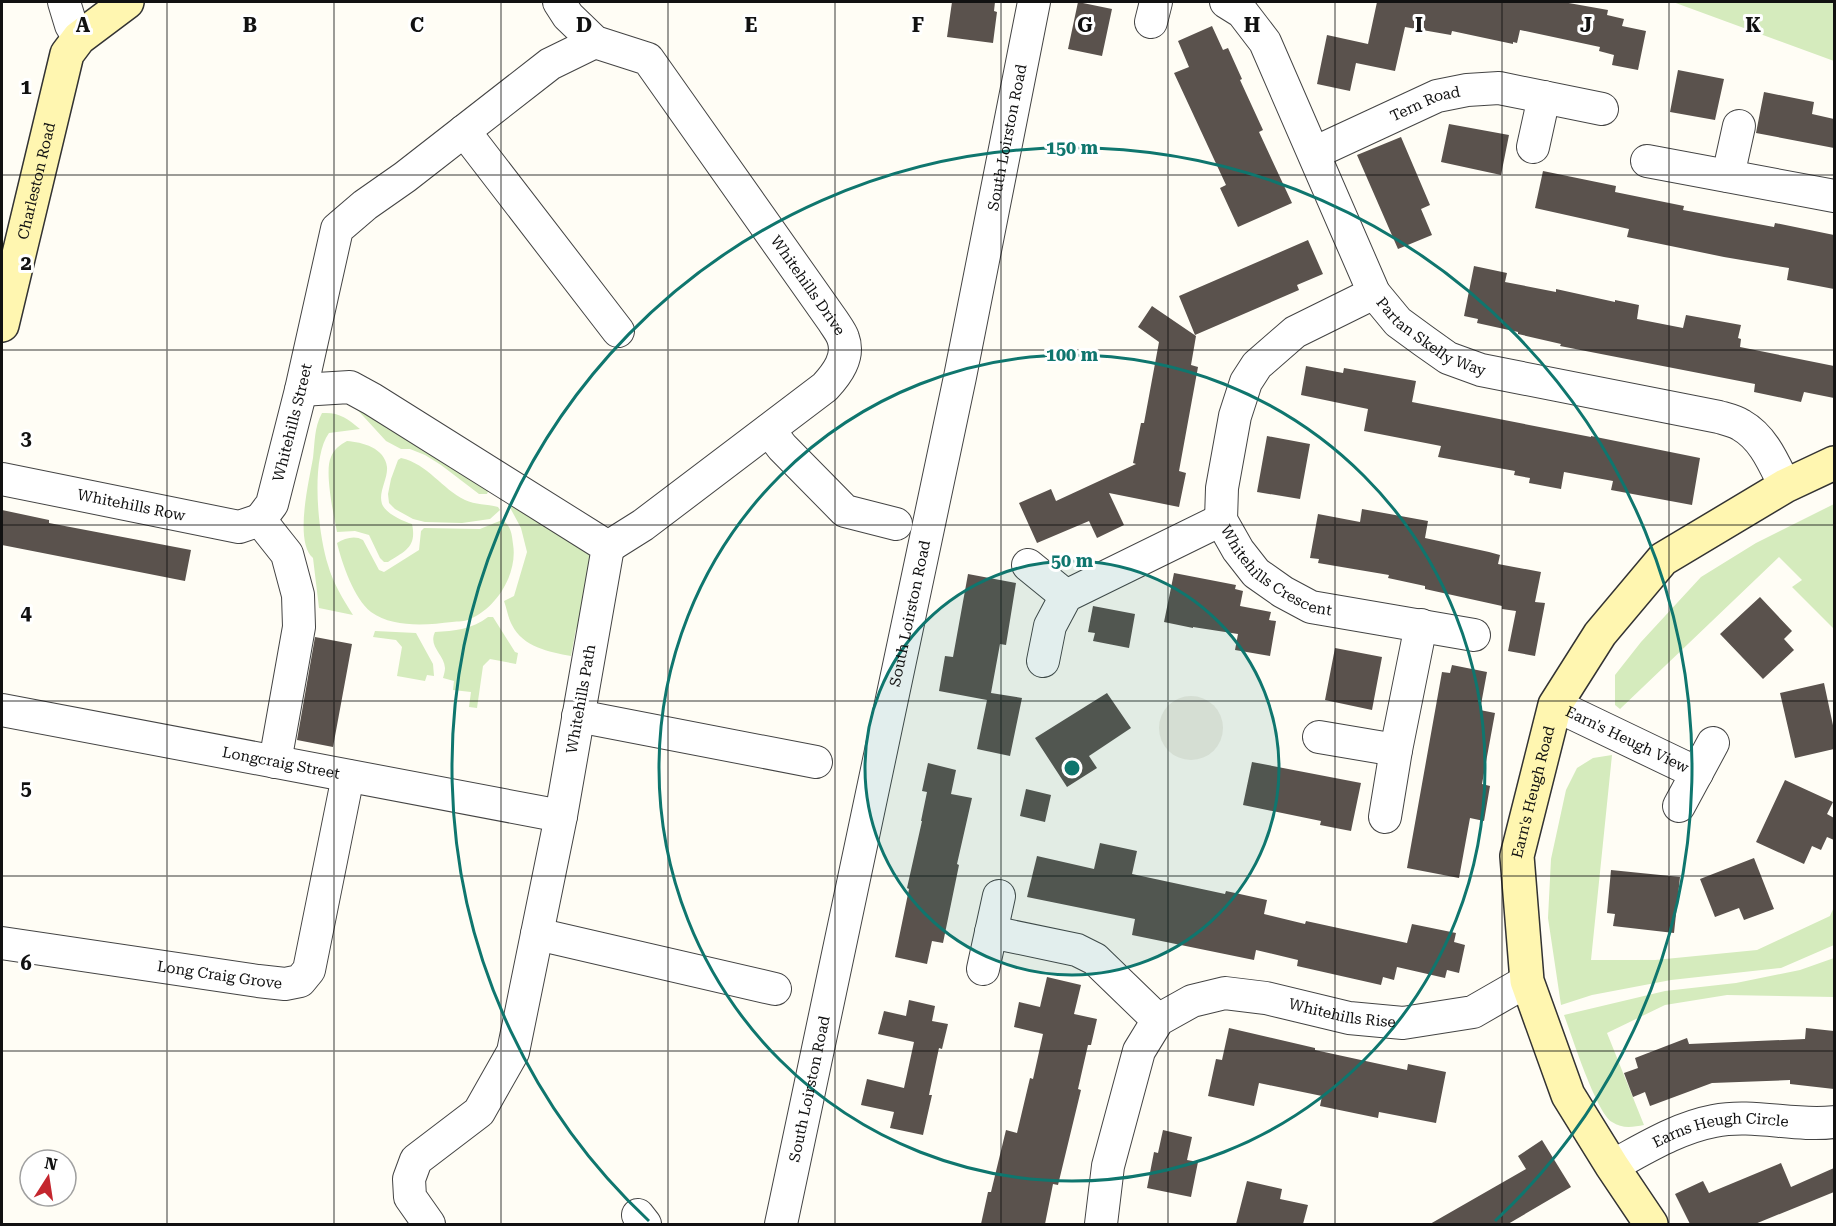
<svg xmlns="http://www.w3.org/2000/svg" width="1836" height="1226" font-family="'Roboto Serif',serif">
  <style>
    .green { fill: #d5ebbd }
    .plaza { fill: #f1ede2 }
    .building { fill: #5a524d }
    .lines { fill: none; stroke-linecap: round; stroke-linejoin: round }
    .street-casing { stroke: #444; stroke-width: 34 }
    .secondary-casing { stroke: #333; stroke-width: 36 }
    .street { stroke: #fff; stroke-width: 32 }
    .secondary { stroke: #fff6b0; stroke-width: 33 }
    .grid { fill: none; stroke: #111; stroke-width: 1.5; stroke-opacity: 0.55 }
    .ring { fill: none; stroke: #0f766e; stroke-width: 3 }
    .labels { text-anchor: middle; stroke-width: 6; stroke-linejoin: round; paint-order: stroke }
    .street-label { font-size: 15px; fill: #111; stroke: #fff }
    .grid-label { font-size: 20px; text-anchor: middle; font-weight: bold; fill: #111; stroke: #fff; stroke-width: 6; stroke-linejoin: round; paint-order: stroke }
    .centre { fill: #0f766e; stroke: #fff; stroke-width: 3 }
    .ring-label { font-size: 18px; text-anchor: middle; font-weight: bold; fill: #0f766e; stroke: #fff; stroke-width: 6; stroke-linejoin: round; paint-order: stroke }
  </style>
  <rect width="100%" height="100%" fill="#fffdf5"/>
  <path class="green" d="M1673 2H1834V61Z
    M353 405 376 408 386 428 491 484 487 494H479L441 465 425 455 410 449H401L386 441Z
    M322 413C339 412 347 418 360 429L329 433C310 459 318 534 328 565 333 583 343 599 353 615L319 608 313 558C294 542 309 481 313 458 315 442 314 428 322 413Z
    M347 441C362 442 385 448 387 467 388 479 378 492 382 504 386 514 403 521 412 524 417 547 405 551 388 562H384L380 558 369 535 355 531 337 532C334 516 324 471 331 457 334 449 340 445 347 441Z
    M401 458C428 464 442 489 465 500 475 505 487 504 498 507L500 510 490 519 462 523 425 522 413 519 395 509 389 503 388 494 391 479 398 460Z
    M507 502 587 545 595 565 586 625 576 629 571 656C549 652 523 647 512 625 508 618 507 609 504 601L514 596 527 552 521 528Z
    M1834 504V629L1792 587 1802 580 1779 557 1620 709 1615 705V675L1641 642 1701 577 1756 543Z
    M502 520C511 525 512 535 513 544 518 573 497 608 470 619 465 622 458 621 452 622 427 625 393 628 371 612 354 599 342 563 337 543 345 538 355 535 363 540L379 570 384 572 419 550 421 531 424 528 480 529Z
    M488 617H493L515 652 518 653 516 664 490 659 483 666 477 708 469 707 471 692 453 690 454 681 443 678C444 674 445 671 445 668 444 654 428 647 435 632 454 631 473 629 488 617Z
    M375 631 416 633 433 664 434 676 427 675 425 681 397 676 402 647 396 640 373 637Z
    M1612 755 1591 960H1655L1757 950 1830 916 1834 907V945L1781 968 1671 980 1592 995 1561 1005 1548 918 1551 859 1566 790 1577 768 1593 758Z
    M1834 958V997L1727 995 1665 1005 1607 1033 1644 1125C1633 1127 1622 1129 1612 1122 1596 1112 1572 1036 1564 1015L1665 991 1736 983 1800 970Z"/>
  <path class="plaza" d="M1159 728a32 32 0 1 1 64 0a32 32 0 1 1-64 0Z"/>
  <path class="building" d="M952 2H995L994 11 997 12 993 43 947 37Z
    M1078 2 1112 9 1102 56 1068 49Z
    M1377 2H1563L1608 10 1607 15 1624 19 1622 26 1646 31 1638 70 1612 65 1614 55 1599 51 1600 47 1520 30 1517 43 1513 42V44L1452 31 1451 35 1405 27 1395 71 1356 63 1350 91 1317 84 1327 35 1368 44Z
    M1212 26 1223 50 1228 48 1242 79 1240 80 1263 130 1259 132 1292 203 1238 227 1220 188 1226 185 1174 73 1189 67 1178 41Z
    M1678 70 1724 79 1715 120 1670 112Z
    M1764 92 1814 102 1812 114 1834 119V148L1756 133Z
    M1449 124 1509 135 1501 175 1441 162Z
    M1401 137 1430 205 1421 209 1432 235 1398 249 1357 155Z
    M1543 171 1616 186 1615 192 1684 206 1683 210 1774 227 1775 223 1834 235V289L1787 280 1789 268 1724 257 1627 237 1629 229 1535 208Z
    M1308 240 1323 274 1297 285 1299 290 1195 335 1179 296Z
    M1474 266 1507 273 1505 282 1556 292V289L1615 302V300L1639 305 1637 319 1683 328 1686 315 1741 325 1738 338 1741 339 1740 347 1834 366V398L1804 392 1801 402 1754 392 1755 384 1560 346 1561 344 1518 334V332L1477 323 1478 319 1464 316Z
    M1152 306 1196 336 1191 365 1198 367 1179 471 1186 473 1179 507 1109 493 1124 525 1097 538 1089 521 1037 543 1019 503 1051 489 1056 501 1136 464 1133 463 1141 423H1144L1159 342 1138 327Z
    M1306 366 1343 373 1344 368 1416 381 1412 402 1591 437V436L1700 458 1692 505 1611 490 1613 481 1564 472 1561 489 1529 483 1530 478 1514 475 1515 471 1438 457 1441 446 1364 431 1368 409 1301 395Z
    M1267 436 1310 444 1300 499 1257 492Z
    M1362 509 1428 521 1425 538 1489 552 1500 555 1498 564 1541 572 1535 602 1545 603 1535 656 1508 651 1516 611 1502 609V606L1425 589V586L1388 578 1389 575 1318 563 1319 559 1310 558 1318 514 1360 522Z
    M2 510 49 520V523L191 550 185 581 2 545Z
    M1174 573 1236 585 1235 589 1243 591 1240 606 1271 612 1269 620 1276 621 1270 656 1235 650 1238 634 1193 627V628L1164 622Z
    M968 574 1016 583 1006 645 1000 644 991 693 1022 698 1010 756 977 749 987 700 939 691 945 656 953 657Z
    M1760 597 1792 631 1784 639 1794 650 1763 679 1720 634Z
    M1093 606 1135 614 1129 648 1093 641 1095 633 1088 632Z
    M315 637 352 644 333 747 297 740Z
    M1335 648 1382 657 1372 710 1325 700Z
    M1452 665 1487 672 1480 710 1495 713 1482 784 1490 786 1484 821 1470 818 1459 878 1407 868 1442 672 1450 673Z
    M1824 683 1834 730V749L1795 758 1780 693Z
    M1107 693 1131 728 1089 756 1097 768 1067 787 1035 738Z
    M1252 762 1361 783 1351 831 1320 825 1321 821 1243 805Z
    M928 763 956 770 951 794 972 798 957 864 959 865 943 943 932 941 927 964 895 957 909 889 907 888 922 821H921L927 792 922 791Z
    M1785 780 1833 802 1827 814 1834 818V840L1827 837 1821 850 1812 846 1804 864 1756 842Z
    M1026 789 1051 795 1045 822 1020 816Z
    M1100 843 1137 851 1132 874 1225 894 1226 891 1267 900 1264 914 1305 924 1306 921 1407 943 1412 924 1456 933 1454 942 1465 945 1459 973 1447 970 1445 978 1397 967 1394 980 1383 977 1381 985 1297 966 1298 960 1256 950 1254 960 1132 935 1135 919 1027 897 1037 856 1094 869Z
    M1754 858 1774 909 1744 920 1739 908 1715 917 1700 879Z
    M1611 870 1680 877 1674 933 1613 926 1615 914 1607 913Z
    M1047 977 1081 985 1074 1014 1097 1019 1091 1045H1088L1078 1089 1081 1090 1058 1185 1053 1184 1045 1224H981L988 1192H991L1006 1130 1017 1133 1030 1078 1033 1079 1043 1034 1014 1027 1019 1002 1040 1007Z
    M909 1000 935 1006 932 1021 948 1024 942 1049 939 1048 929 1095H932L923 1135 890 1128 894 1112 861 1105 867 1079 904 1088 914 1042 878 1034 884 1011 906 1016Z
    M1229 1028 1315 1048V1050L1407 1070 1408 1064 1446 1072 1436 1123 1379 1112 1378 1118 1320 1106 1322 1096 1259 1083 1254 1106 1208 1096 1216 1059 1222 1060Z
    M1806 1028 1834 1031V1089L1790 1084V1080L1712 1083 1650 1106 1645 1092 1633 1097 1624 1073 1638 1068 1635 1058 1687 1038 1689 1044 1805 1039Z
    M1163 1130 1192 1137 1187 1160 1198 1162 1191 1197 1147 1188 1154 1152 1158 1153Z
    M1542 1140 1571 1187 1508 1224H1430L1526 1169 1518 1156Z
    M1781 1163 1791 1187 1834 1168V1192L1755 1224H1690L1675 1194 1703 1181 1709 1193Z
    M1247 1181 1282 1189 1280 1199 1308 1205 1303 1224H1236Z"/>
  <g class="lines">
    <defs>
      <g id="street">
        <path d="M64 2 71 25 79 38"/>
        <path id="s1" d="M559 2 568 16 595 42 648 59 833 321C836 326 841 332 843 338 850 357 837 374 825 387L643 525 608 547"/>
        <path id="s2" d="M1226 2 1242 12 1265 42 1374 293 1398 322 1424 341 1448 358 1481 370 1719 417C1726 419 1735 421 1741 425 1764 438 1774 464 1785 486"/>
        <path d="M1151 22 1156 2"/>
        <path d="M464 131 618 331"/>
        <path d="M1533 147 1544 97"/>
        <path id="s3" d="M1314 153 1437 96 1467 90 1499 88 1602 109"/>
        <path d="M1647 161 1834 196"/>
        <path d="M1728 176 1739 126"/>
        <path id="s4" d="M1374 293 1295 332 1257 365 1246 382 1235 416 1222 488 1221 520 1238 550 1256 573 1283 592 1311 607 1474 635"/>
        <path d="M301 390 350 387 372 399 608 547 561 816 513 1052 479 1112 416 1160 409 1179 410 1197 429 1224"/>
        <path d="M769 430 782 447 845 511 896 524"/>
        <path id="s5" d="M2 479 239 527 260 520"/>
        <path id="s6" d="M260 520 272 504 301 390 337 229 365 205 405 177 550 64 595 42"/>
        <path d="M260 520 287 554 298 595 299 627 275 762"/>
        <path d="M1028 565 1066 596"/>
        <path d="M1043 661 1050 626 1066 596 1221 520"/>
        <path id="s7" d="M1555 705 1697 773"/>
        <path id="s8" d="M2 710 561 816"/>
        <path d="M578 716 816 762"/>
        <path d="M1319 737 1396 750"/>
        <path d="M1679 806 1713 743"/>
        <path d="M1385 817 1396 750 1421 625"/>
        <path d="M991 932 1077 950 1095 959 1158 1020"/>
        <path d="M537 934 775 989"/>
        <path id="s9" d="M2 943 258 981 285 984 300 981 309 970 348 776"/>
        <path d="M983 969 999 896"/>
        <path id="s10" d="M1612 1166C1644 1149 1677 1128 1714 1121 1753 1113 1795 1127 1834 1122"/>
        <path d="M638 1215 645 1224"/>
        <path id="s11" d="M781 1224 960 377 1034 2"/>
        <path id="s12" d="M1101 1224 1108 1166 1139 1051 1158 1020 1192 1001 1225 993 1266 998 1349 1018 1403 1023 1473 1012 1527 981"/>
      </g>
      <g id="secondary">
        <path id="s13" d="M2 325 67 54 79 38 127 2"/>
        <path id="s14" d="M1651 1224 1612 1166 1568 1095 1527 981 1517 856 1555 705 1600 634 1663 559 1785 486 1834 463"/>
      </g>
    </defs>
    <use href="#street" class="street-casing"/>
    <use href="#secondary" class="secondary-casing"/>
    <use href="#street" class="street"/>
    <use href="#secondary" class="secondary"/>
  </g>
  <path class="grid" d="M167 2V1224M334 2V1224M501 2V1224M668 2V1224M835 2V1224M1001 2V1224M1168 2V1224M1335 2V1224M1502 2V1224M1669 2V1224M2 175H1834M2 350H1834M2 525H1834M2 701H1834M2 876H1834M2 1051H1834"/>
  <circle cx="1072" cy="768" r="207" fill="#0f766e" fill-opacity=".12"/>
  <g class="ring">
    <circle cx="1072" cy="768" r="207"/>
    <circle cx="1072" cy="768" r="413"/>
    <path d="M649 1221A620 620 0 1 1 1495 1221"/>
  </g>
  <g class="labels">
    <g class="street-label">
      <text dy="5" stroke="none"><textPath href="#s3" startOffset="122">Tern Road</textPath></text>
      <text dy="5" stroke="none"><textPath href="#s11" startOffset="1110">South Loirston Road</textPath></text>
      <text dy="5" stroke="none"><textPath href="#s13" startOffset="148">Charleston Road</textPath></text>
      <text dy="5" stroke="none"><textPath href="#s1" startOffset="387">Whitehills Drive</textPath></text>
      <text dy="5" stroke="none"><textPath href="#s2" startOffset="404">Partan Skelly Way</textPath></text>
      <text dy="5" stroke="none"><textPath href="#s6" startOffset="104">Whitehills Street</textPath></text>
      <text dy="5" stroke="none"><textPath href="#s5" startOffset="132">Whitehills Row</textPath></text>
      <text dy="5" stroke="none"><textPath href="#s4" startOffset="378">Whitehills Crescent</textPath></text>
      <text dy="5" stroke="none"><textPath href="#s11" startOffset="624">South Loirston Road</textPath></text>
      <text transform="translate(581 699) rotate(-80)" y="5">Whitehills Path</text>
      <text dy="5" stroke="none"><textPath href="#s7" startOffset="80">Earn's Heugh View</textPath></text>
      <text dy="5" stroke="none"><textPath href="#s8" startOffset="284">Longcraig Street</textPath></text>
      <text dy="5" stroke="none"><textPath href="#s14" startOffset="466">Earn's Heugh Road</textPath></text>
      <text dy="5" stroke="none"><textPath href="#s9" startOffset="220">Long Craig Grove</textPath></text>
      <text dy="5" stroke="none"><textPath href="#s12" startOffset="406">Whitehills Rise</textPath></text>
      <text dy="5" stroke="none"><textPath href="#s11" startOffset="138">South Loirston Road</textPath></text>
      <text dy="5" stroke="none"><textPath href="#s10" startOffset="117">Earns Heugh Circle</textPath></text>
    </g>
  </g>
  <g class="grid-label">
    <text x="83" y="32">A</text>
    <text x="250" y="32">B</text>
    <text x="417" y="32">C</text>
    <text x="584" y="32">D</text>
    <text x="751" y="32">E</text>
    <text x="918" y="32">F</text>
    <text x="1085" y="32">G</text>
    <text x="1252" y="32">H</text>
    <text x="1419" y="32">I</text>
    <text x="1586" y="32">J</text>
    <text x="1753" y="32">K</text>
    <text x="26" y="94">1</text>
    <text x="26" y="270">2</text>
    <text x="26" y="445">3</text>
    <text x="26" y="620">4</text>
    <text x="26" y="795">5</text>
    <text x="26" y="970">6</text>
  </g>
  <circle cx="1072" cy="768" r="9" class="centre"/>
  <g class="ring-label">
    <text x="1072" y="154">150 m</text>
    <text x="1072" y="361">100 m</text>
    <text x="1072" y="567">50 m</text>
  </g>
  <rect width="1836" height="1226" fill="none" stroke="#111111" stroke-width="6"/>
  <g transform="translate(48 1178) rotate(12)"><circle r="28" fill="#ffffff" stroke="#a0a0a0" stroke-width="1.5"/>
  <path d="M0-4.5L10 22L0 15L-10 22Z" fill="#c4262e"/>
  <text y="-9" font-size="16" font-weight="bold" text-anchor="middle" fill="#111111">N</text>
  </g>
</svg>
